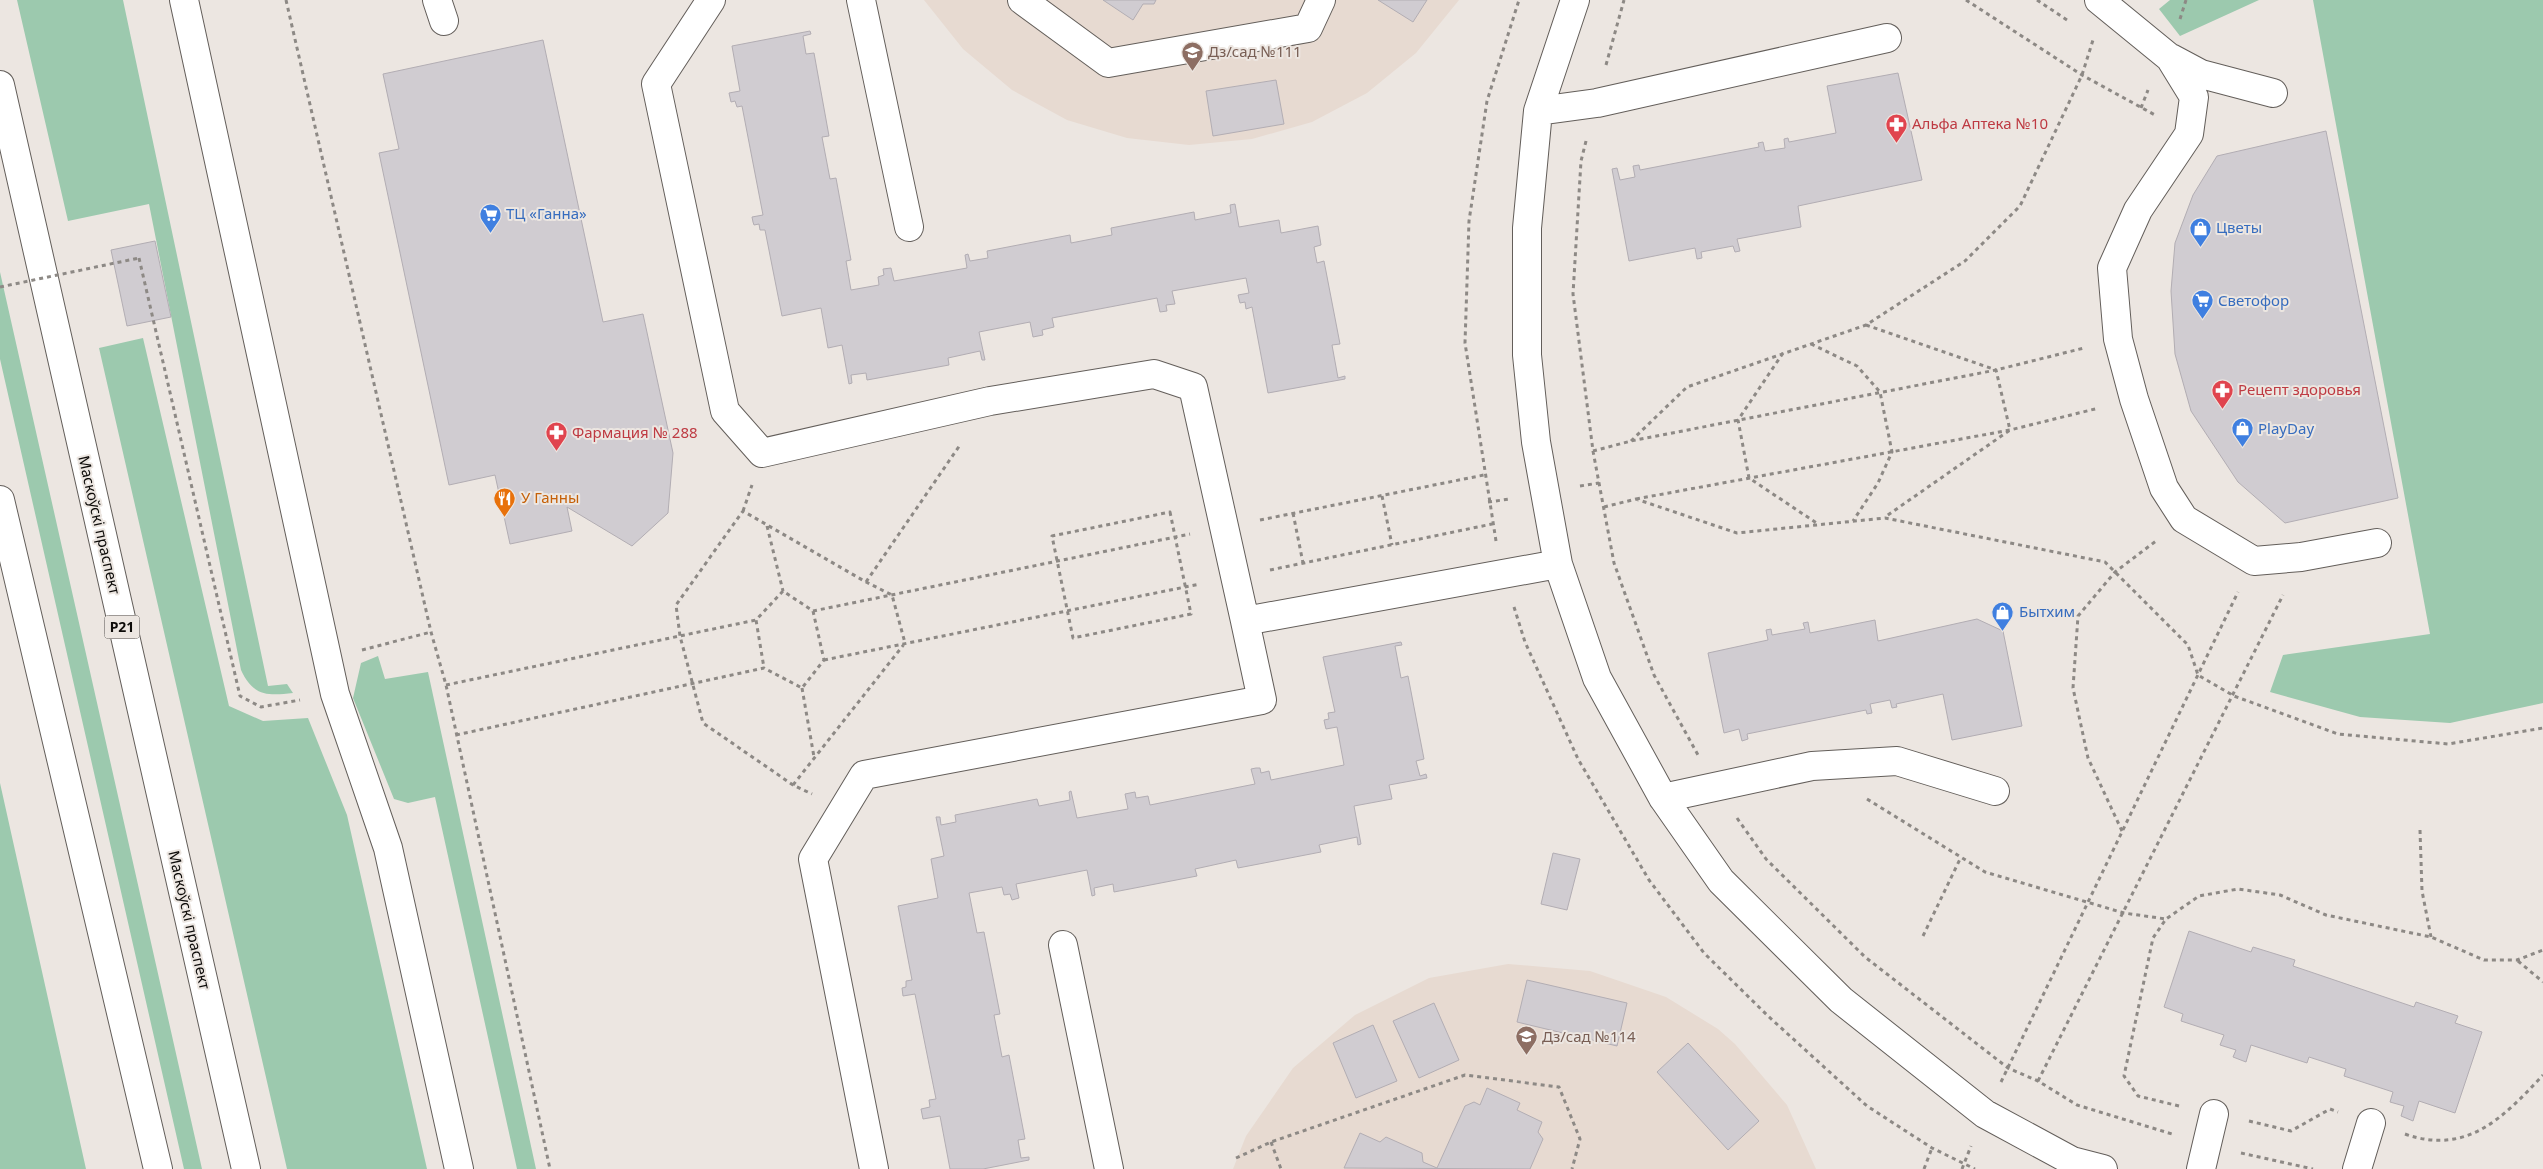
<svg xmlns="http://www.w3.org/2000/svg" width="2543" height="1169" font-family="'Noto Sans',sans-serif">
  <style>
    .built { fill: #e7dad1 }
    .green { fill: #9cc9ae }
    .building { fill: #d0ccd1; stroke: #b2adb3 }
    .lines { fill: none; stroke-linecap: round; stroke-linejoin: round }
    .minor-casing { stroke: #635e5a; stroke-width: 30 }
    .major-casing { stroke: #635e5a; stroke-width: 30 }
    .path { stroke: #8d8985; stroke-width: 3; stroke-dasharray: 4 4; stroke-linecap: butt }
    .minor { stroke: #fff; stroke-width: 28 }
    .major { stroke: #fff; stroke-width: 28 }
    .path-bridge { stroke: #8d8985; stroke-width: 3; stroke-dasharray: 4 4; stroke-linecap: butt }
    .labels { text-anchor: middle; stroke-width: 4; stroke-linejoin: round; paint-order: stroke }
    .shield { fill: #ece6e1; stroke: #504d4a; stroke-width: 1 }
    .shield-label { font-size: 14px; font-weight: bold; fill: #0d0b09 }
    .education-label { font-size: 15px; fill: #785e54; stroke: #ece6e1; text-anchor: start }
    .health-label { font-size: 15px; fill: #be3a42; stroke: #ece6e1; text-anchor: start }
    .shop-label { font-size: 15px; fill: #366cbe; stroke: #ece6e1; text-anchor: start }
    .food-label { font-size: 15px; fill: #c56008; stroke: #ece6e1; text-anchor: start }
    .street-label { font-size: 15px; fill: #0d0b09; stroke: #ece6e1 }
  </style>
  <rect width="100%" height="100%" fill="#ece6e1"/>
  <path class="built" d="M924 0H1459L1416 53 1367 93 1312 122 1252 139 1189 145 1127 138 1067 120 1012 90 963 49Z
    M1508 964 1590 971 1666 997 1718 1029 1735 1044 1787 1105 1816 1169H1233L1246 1136 1293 1068 1355 1015 1429 978Z"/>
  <path class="green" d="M17 0H123L268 686 287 684 293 693C267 696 253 696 241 670L149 204 68 221Z
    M2170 0H2259L2180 36 2159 9Z
    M2313 0H2543V703L2450 723 2360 717 2270 692 2283 655 2430 634Z
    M0 272 202 1169H184L0 359Z
    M143 338 229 706 263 721 308 718 347 815 427 1169H287L99 348Z
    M378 656 385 679 428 672 536 1169H517L435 797 408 803 394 799 353 698 361 663Z
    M0 783 86 1169H0Z"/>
  <path class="building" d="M1103 0H1156L1154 4H1143L1133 20Z
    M1378 0H1427L1413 22Z
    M810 31 811 34 803 36 806 54 814 53 829 136 822 137 830 179 836 178 851 260 846 261 851 290 879 285 878 277 884 275 883 269 891 268 894 281 967 268 965 255 968 254 970 261 988 258 987 251 1070 235 1071 243 1112 235 1111 228 1194 212 1195 220 1231 213 1230 205 1235 204 1239 227 1279 220 1281 233 1318 226 1321 245 1314 247 1317 263 1324 261 1340 344 1332 345 1338 378 1345 376V379L1268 393 1252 307 1246 309 1245 302 1240 303 1238 295 1249 293 1246 278 1172 291 1175 304 1166 305 1167 311 1160 312 1157 298 1052 318 1054 327 1042 330 1043 335 1033 337 1030 322 979 332 985 360H982L980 351 948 358 949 365 867 380 866 373 851 375 852 383 849 384 842 345 828 348 821 308 782 316 765 230H760L759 224 754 225 753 222 752 217 763 215 742 106 737 107 735 101 731 102 729 93 740 91 732 46Z
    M543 40 603 322 643 314 673 453 668 513 632 546 567 507 572 531 510 544 495 475 449 485 379 153 399 149 383 74Z
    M1898 73 1922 180 1798 206 1801 227 1737 239 1740 251 1735 252 1733 246 1701 252 1702 258 1697 259 1695 248 1629 261 1612 169 1617 168 1620 180 1635 177 1633 166 1639 165 1640 170 1759 147 1758 143 1763 142 1765 151 1785 148 1784 139 1788 138 1789 142 1836 133 1827 86Z
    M1276 80 1284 124 1213 136 1206 91Z
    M2326 131 2398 498 2285 523 2238 482 2191 411 2175 354 2171 291 2175 243 2193 195 2217 156Z
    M155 241 171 317 127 326 111 250Z
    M1977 619 2003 631 2022 726 1952 740 1943 694 1896 704 1897 707 1892 708 1890 700 1870 704 1872 713 1867 714 1866 710 1747 734 1748 739 1742 741 1739 729 1724 733 1708 653 1768 640 1766 630 1771 629 1772 635 1805 629 1803 623 1808 622 1810 633 1875 620 1878 641Z
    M1401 642 1402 645 1395 646 1401 678 1408 676 1424 759 1416 761 1420 776 1426 774 1427 778 1389 785 1392 799 1354 806 1361 844 1358 845 1357 837 1319 845 1321 852 1238 868 1236 860 1195 869 1197 876 1114 892 1113 884 1094 888 1095 895 1092 896 1087 870 1016 884 1019 898 1012 900 1010 894 1004 895 1002 887 969 893 977 933 984 932 1000 1014 994 1015 1002 1057 1009 1055 1025 1139 1018 1140 1021 1158 1029 1157V1160L983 1169H950L940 1116 923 1119 921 1109 930 1107 929 1100 936 1099 915 994 903 996 902 988 906 987V981L912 980 898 906 938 898 931 859 944 856 936 817H940L941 825 956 822 955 815 1037 799 1039 806 1070 800 1069 792 1071 791 1077 818 1128 809 1125 794 1135 792 1136 798 1148 796 1150 805 1255 784 1251 769 1256 768H1260L1261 773 1269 771 1271 780 1344 765 1337 727 1326 729 1325 725 1324 720 1329 719 1328 713 1335 712 1323 657Z
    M1553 853 1580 859 1567 910 1541 904Z
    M2189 931 2251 952 2253 947 2295 960 2293 966 2414 1007 2416 1002 2458 1016 2455 1023 2482 1032 2455 1113 2419 1101 2413 1121 2406 1118 2401 1116 2404 1106 2390 1102 2393 1092 2344 1076 2346 1069 2309 1057 2307 1063 2251 1045 2246 1062 2233 1057 2236 1050 2220 1045 2224 1035 2181 1021 2183 1014 2164 1007Z
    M1527 980 1627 1003 1617 1046 1517 1022Z
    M1434 1003 1459 1060 1419 1078 1393 1021Z
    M1373 1025 1397 1081 1356 1098 1333 1043Z
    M1688 1043 1759 1121 1728 1150 1657 1072Z
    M1487 1088 1520 1103 1517 1110 1542 1122 1538 1132 1543 1139 1530 1169 1344 1168 1360 1133 1380 1142 1386 1137 1422 1153 1423 1162 1437 1168 1465 1106 1474 1102 1480 1105Z"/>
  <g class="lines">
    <defs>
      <path id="minor" d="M184 0 335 694 388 848 459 1169
        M437 0 444 21
        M711 0 656 84 725 411 762 453 990 401 1154 374 1193 387 1245 621
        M861 0 909 227
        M1022 0 1108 63 1308 28 1321 0
        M1575 0 1538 111 1527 228V355L1536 442 1558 564 1597 678 1663 798 1721 881 1841 1000 1985 1114 2072 1161 2103 1169
        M2099 0 2170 58 2194 97 2189 134 2138 210 2112 268 2118 339 2134 399 2164 488 2184 519 2254 561 2301 557 2377 543
        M2171 58 2201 74 2273 93
        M1538 111 1597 103 1887 38
        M1663 798 1812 766 1897 761 1995 791
        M1063 945 1109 1169
        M874 1169 813 859 864 775 1262 700 1245 621 1558 564
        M2201 1169 2214 1114
        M2357 1169 2371 1123"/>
      <path id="major" d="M0 85 246 1169
        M0 500 158 1169"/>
    </defs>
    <use href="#minor" class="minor-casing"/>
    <use href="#major" class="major-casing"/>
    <path class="path" d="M286 0 431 632 446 685 550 1169
      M1966 0 2082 75 2155 115
      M2037 0 2070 22
      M2180 19 2186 0
      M1606 65 1624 0
      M2141 108 2148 90
      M1586 141 1581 161 1573 294 1593 451 1614 563 1654 675 1698 755
      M139 258 240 696 261 707 300 700
      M1866 325 1996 370 2010 430 1885 517
      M1811 344 1857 366 1880 392 1892 452 1878 483 1853 521
      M1783 353 1738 420 1749 478 1818 524
      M1631 441 1687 387 1866 325 1965 261 2020 206 2082 75 2093 40
      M1593 451 1631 441 1996 370 2084 348
      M1580 486 1599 483
      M1382 496 1392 545
      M1636 499 2010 430 2099 408
      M1488 502 1510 499
      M1604 507 1636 499 1737 533 1885 518 2105 562 2188 645 2198 675 2234 696 2338 734 2448 744 2543 728
      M743 511 752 485
      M1170 512 1191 614 1073 638 1052 536Z
      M1293 513 1303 563
      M1260 520 1484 475
      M767 526 783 591
      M1496 541 1465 343 1469 221 1487 101 1519 0
      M1270 570 1492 524
      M866 582 960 445
      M1514 607 1525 642 1578 759 1649 880 1704 953 1768 1016 1867 1106 1932 1148 1975 1169
      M813 611 1190 534
      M362 650 431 632
      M824 660 1200 584
      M446 685 756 620
      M802 688 814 757
      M456 735 764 668 802 688 824 660 813 611 783 591 756 620 764 668
      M793 785 905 643 892 595 866 582 743 511 676 605 680 636 703 723 793 785 812 794
      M1867 799 1985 872 2124 913 2166 919
      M1737 818 1766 859 1865 957 2008 1068 2038 1081 2077 1105 2172 1134
      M2420 830 2422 891 2431 937
      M2122 831 2088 758 2073 688 2078 616 2115 572 2156 541
      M1923 936 1961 857
      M2518 961 2543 982
      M2038 1081 2283 595
      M2001 1082 2238 592
      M2179 1106 2138 1096 2124 1076 2153 938 2166 919 2199 896 2238 889 2280 895 2326 915 2431 937 2484 960H2517L2543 950
      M2249 1121 2291 1131 2330 1109 2338 1112
      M2405 1134C2467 1156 2504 1117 2543 1075
      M1271 1142 1281 1169
      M2241 1153 2313 1169
      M1236 1158 1271 1142 1465 1075 1559 1087 1580 1139 1572 1169
      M1924 1169 1932 1148
      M1962 1169 1971 1146"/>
    <use href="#minor" class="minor"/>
    <use href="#major" class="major"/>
    <path class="path-bridge" d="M0 287 139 258"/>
  </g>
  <defs>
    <symbol id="school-pin" viewBox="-11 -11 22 30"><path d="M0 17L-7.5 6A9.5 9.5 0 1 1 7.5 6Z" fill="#8d6e63" stroke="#ece6e1"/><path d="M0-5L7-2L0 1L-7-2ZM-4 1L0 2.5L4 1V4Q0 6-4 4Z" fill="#fff"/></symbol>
    <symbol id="pharmacy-pin" viewBox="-11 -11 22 30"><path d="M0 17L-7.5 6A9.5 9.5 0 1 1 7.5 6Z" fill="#e0444e" stroke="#ece6e1"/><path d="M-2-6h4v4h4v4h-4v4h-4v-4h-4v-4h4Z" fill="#fff"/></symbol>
    <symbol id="supermarket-pin" viewBox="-11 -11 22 30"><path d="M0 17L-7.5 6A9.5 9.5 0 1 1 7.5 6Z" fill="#3f7fe0" stroke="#ece6e1"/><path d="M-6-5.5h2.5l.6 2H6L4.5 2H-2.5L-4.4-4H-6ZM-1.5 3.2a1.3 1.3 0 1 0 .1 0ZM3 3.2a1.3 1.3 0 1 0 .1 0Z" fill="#fff"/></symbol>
    <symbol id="shop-pin" viewBox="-11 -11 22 30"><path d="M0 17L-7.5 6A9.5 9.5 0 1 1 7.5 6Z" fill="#3f7fe0" stroke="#ece6e1"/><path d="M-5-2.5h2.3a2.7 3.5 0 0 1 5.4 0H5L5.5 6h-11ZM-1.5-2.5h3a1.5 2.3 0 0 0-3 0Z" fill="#fff"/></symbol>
    <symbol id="restaurant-pin" viewBox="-11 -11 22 30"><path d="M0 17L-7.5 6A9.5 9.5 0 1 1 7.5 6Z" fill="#e8710a" stroke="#ece6e1"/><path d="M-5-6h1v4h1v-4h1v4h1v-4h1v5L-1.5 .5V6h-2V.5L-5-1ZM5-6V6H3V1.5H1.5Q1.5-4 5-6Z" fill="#fff"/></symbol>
  </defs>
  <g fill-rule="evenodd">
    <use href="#school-pin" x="1180" y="40" width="25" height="34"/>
    <use href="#pharmacy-pin" x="1884" y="112" width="25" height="34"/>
    <use href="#supermarket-pin" x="478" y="202" width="25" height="34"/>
    <use href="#shop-pin" x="2188" y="216" width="25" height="34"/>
    <use href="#supermarket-pin" x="2190" y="288" width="25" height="34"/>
    <use href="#pharmacy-pin" x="2210" y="378" width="25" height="34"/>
    <use href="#shop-pin" x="2230" y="416" width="25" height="34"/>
    <use href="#pharmacy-pin" x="544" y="420" width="25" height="34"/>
    <use href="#restaurant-pin" x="492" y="486" width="25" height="34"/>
    <use href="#shop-pin" x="1990" y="600" width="25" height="34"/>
    <use href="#school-pin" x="1514" y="1024" width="25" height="34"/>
  </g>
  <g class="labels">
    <rect class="shield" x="104.5" y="615.5" width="35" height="23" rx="4"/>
    <g class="shield-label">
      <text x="122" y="632">Р21</text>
    </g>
    <g class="education-label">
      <text x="1208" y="57">Дз/сад №111</text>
      <text x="1542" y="1042">Дз/сад №114</text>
    </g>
    <g class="health-label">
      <text x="1912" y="129">Альфа Аптека №10</text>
      <text x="2238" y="395">Рецепт здоровья</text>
      <text x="572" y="438">Фармация № 288</text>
    </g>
    <g class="shop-label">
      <text x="506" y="219">ТЦ «Ганна»</text>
      <text x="2216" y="233">Цветы</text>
      <text x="2218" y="306">Светофор</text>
      <text x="2258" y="434">PlayDay</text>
      <text x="2019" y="617">Бытхим</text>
    </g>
    <g class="food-label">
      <text x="521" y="503">У Ганны</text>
    </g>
    <g class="street-label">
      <text transform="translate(99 525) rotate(77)" y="5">Маскоўскі праспект</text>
      <text transform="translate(189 920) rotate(77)" y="5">Маскоўскі праспект</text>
    </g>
  </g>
</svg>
